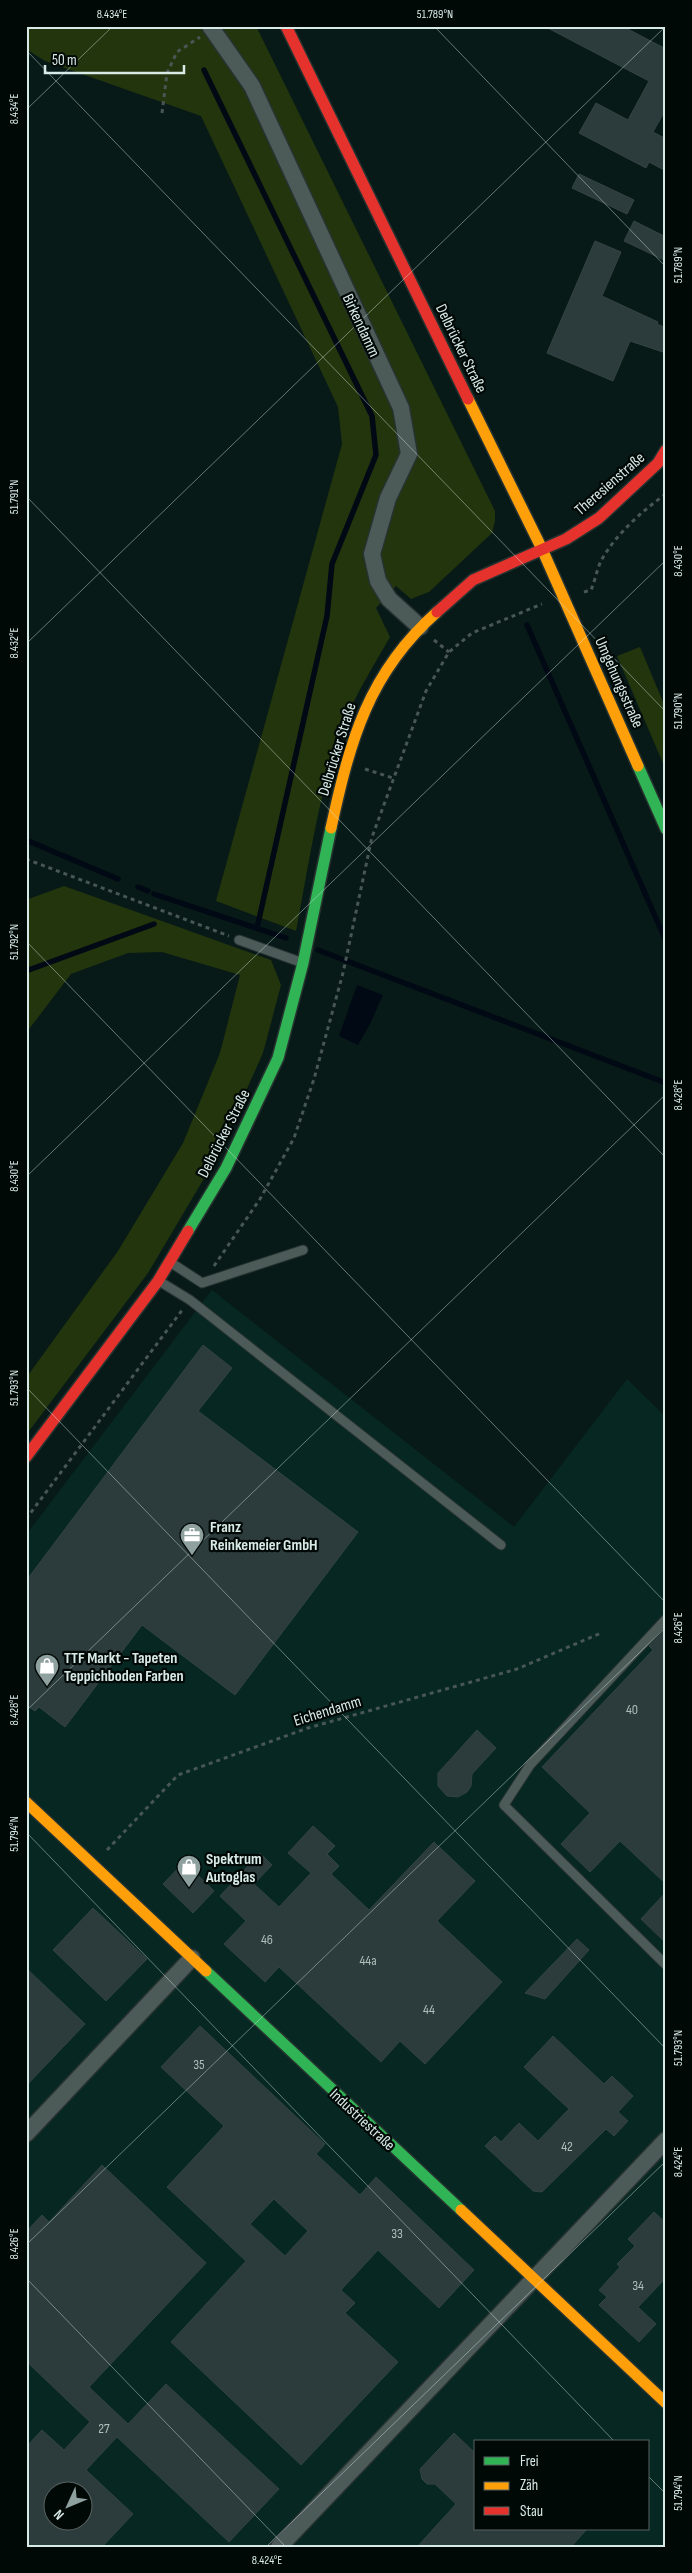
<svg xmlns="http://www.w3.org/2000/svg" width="692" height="2573" font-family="'Sofia Sans Condensed',sans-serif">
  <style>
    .built { fill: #062722; fill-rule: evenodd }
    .green { fill: #23350c }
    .water { fill: #010914 }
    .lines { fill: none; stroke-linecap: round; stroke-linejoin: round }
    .stream { stroke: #010914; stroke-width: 5.5 }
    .building { fill: #2c3b3b; stroke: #344343; fill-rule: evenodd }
    .lane-casing { stroke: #273331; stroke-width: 11 }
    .street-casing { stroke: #273331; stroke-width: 19 }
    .fast-casing { stroke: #273331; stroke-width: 14 }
    .slow-casing { stroke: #273331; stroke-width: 14 }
    .jam-casing { stroke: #273331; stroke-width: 14 }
    .path { stroke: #485654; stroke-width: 3; stroke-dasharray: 4 4; stroke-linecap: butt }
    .lane { stroke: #4c5a58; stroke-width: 9 }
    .street { stroke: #4c5a58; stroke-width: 16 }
    .fast { stroke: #30b455; stroke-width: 11 }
    .slow { stroke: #ff9f0a; stroke-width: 11 }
    .jam { stroke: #e5322d; stroke-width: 11 }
    .ticks { fill: none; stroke: #d8eae6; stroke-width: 1; stroke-opacity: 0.45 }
    .labels { text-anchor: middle; stroke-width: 4.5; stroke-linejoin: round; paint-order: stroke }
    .number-label { font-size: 14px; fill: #adbebb }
    .street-label { font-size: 16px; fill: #d8eae6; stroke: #010907 }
    .poi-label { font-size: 16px; font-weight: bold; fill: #d8eae6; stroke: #010907; text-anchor: start }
    .neatline { fill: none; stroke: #d8eae6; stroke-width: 2 }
    .ticks-label { font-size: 12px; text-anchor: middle; fill: #d8eae6 }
  </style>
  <rect width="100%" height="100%" fill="#081a18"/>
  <path class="built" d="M212 1290 514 1527 627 1379 666 1417V2547H26V1535ZM476 2442H648V2529H476ZM52 2490H82V2520H52Z"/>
  <path class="green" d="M26 26H256L495 511V521L492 533 429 592 411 599 396 586 376 608 390 637C378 658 365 679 354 701 321 772 311 854 296 931L216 901 342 444 338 407 201 116 45 61 26 49Z
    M640 647 666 709V770L617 656Z
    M64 886 271 960 281 985 263 1053 215 1160 148 1273 26 1435V1378L118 1251 183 1143 220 1053 240 975 162 952 128 953 71 974 26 1033V900Z"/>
  <path class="water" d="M357 985 383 995 369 1026 358 1045 339 1036Z"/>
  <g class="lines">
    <path class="stream" d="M204 70 372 416 376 455 332 564 327 616 257 928
      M527 625 666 941
      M26 840 118 879
      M138 887 148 891
      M154 894 286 938
      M318 950 666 1083
      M26 971 154 924"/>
  </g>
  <path class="building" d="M544 26H622L666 49V109L653 132 666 139V171L649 162 646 168 579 133 596 103 628 120 649 81Z
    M579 174 634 200 627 214 572 188Z
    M634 221 666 237V261L624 241Z
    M595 241 621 252 602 296 658 322 657 324 666 328V353L630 341 613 381 547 353Z
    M203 1345 232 1368 198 1411 358 1532 235 1695 142 1625 65 1727 39 1707 35 1711 26 1705V1581Z
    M666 1628V1884L620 1841 590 1872 561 1844 590 1813 542 1767 653 1650 649 1646Z
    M477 1730 496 1748 472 1774 471 1786 467 1792 458 1797 447 1796 438 1786V1773Z
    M313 1826 335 1846 327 1854 339 1866 331 1874 369 1910 434 1842 475 1881 437 1921 502 1982 425 2064 400 2041 381 2062 279 1967 265 1982 224 1944 246 1921 220 1896 260 1853 272 1865 254 1884 279 1907 311 1873 288 1853Z
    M184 1862 214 1891 193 1913 163 1884Z
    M666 1892V1943L641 1919Z
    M93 1908 147 1959 106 2001 53 1950Z
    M577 1939 589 1950 545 1999 525 1993Z
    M26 1968 85 2024 26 2086Z
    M200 2026 325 2144 316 2154 360 2195 376 2177 474 2270 439 2308 378 2250 341 2290 355 2303 345 2313 398 2362 301 2465 171 2342 246 2261 167 2187 224 2126 161 2067ZM274 2199 308 2231 285 2256 250 2224Z
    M553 2036 604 2084 612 2076 633 2096 618 2112 628 2121 614 2136 606 2129 542 2192 533 2191 485 2146 495 2136 501 2142 519 2123 538 2141 569 2109 524 2067Z
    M102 2165 206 2263 89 2387 128 2424 166 2384 279 2489 229 2542 117 2437 86 2470 133 2514 102 2547H26V2447L42 2430 64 2450 90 2422 26 2361V2232L42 2215 49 2222ZM52 2490H82V2520H52Z
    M654 2212 666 2223V2278L638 2307 656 2324 639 2342 599 2305 607 2297 599 2290 620 2267 617 2264 635 2246 628 2239Z
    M454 2433 476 2454V2529H587L571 2547H417L456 2504 435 2484H427L422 2479 420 2469Z"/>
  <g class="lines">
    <defs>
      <path id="lane" d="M239 940 303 963
        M170 1262 202 1283 303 1250
        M159 1281 190 1300 501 1545
        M666 1619 530 1765 504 1805 666 1965"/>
      <path id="street" d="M210 26 252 86 401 408 409 454 388 498 372 554 378 581 389 599 420 627
        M26 2134 192 1958
        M279 2547 666 2140"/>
      <path id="fast" d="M638 766 666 829
        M188 1231 226 1168 278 1058 303 963 331 828
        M206 1971 461 2210"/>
      <path id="slow" d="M468 399 542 549 638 766
        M331 828C350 741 368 673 437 612
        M26 1802 206 1971
        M461 2210 666 2403"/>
      <path id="jam" d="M286 26 468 399
        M437 612 473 580 566 539 599 518 658 463 666 450
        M26 1457 158 1281 188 1231"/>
    </defs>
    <use href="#lane" class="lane-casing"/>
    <use href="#street" class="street-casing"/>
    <use href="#fast" class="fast-casing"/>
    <use href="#slow" class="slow-casing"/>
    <use href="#jam" class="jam-casing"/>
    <path class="path" d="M162 113 167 73 177 52 200 37
      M584 592 591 590C595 581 597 569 601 561 614 536 643 510 666 494
      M434 640 449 652
      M365 769 393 778
      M26 859 229 936
      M214 1266 260 1199 294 1138 314 1079 343 973 372 837 426 691 449 652 472 633 542 604
      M26 1519 183 1309
      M107 1850 178 1775 308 1728 517 1669 601 1633"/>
    <use href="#lane" class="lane"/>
    <use href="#street" class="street"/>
    <use href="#fast" class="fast"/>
    <use href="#slow" class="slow"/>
    <use href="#jam" class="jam"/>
  </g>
  <path class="ticks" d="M434 26 666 267M26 50 666 712M26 110 113 26M26 496 666 1158M26 644 666 26M26 941 666 1603M26 1177 666 560M26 1387 666 2049M26 1711 666 1094M26 1832 615 2442M26 2245 666 1627M26 2278 286 2547M648 2476 666 2494M266 2547 666 2161"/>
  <defs>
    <symbol id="office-pin" viewBox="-11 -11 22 30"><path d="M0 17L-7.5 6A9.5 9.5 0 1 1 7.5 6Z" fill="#8fa19e" stroke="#010907"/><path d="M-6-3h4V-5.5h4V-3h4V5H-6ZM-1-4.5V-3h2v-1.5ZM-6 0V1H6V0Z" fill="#fff"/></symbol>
    <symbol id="shop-pin" viewBox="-11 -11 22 30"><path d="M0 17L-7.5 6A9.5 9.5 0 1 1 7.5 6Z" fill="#8fa19e" stroke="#010907"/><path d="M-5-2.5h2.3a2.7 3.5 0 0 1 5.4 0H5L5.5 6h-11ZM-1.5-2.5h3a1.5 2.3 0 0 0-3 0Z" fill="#fff"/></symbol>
  </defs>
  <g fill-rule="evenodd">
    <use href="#office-pin" x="178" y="1521" width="28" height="38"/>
    <use href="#shop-pin" x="33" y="1652" width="28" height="38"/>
    <use href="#shop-pin" x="175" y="1853" width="28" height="38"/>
  </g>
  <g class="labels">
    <g class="number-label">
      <text x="632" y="1714">40</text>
      <text x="267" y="1944">46</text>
      <text x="368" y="1965">44a</text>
      <text x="429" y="2014">44</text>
      <text x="199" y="2069">35</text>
      <text x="567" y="2151">42</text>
      <text x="397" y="2238">33</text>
      <text x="638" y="2290">34</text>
      <text x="104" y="2433">27</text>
    </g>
    <g class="street-label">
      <text transform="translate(362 325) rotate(65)" y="6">Birkendamm</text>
      <text transform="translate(462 348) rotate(64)" y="6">Delbrücker Straße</text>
      <text transform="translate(609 483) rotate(-41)" y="6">Theresienstraße</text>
      <text transform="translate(620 682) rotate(66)" y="6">Umgehungsstraße</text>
      <text transform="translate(336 749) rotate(-73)" y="6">Delbrücker Straße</text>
      <text transform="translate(223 1133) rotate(-63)" y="6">Delbrücker Straße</text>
      <text transform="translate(327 1710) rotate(-17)" y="6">Eichendamm</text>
      <text transform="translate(363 2119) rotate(43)" y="6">Industriestraße</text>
    </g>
    <g class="poi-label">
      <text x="210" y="1532">Franz<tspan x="210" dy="18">Reinkemeier GmbH</tspan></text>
      <text x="64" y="1663">TTF Markt - Tapeten<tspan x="64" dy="18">Teppichboden Farben</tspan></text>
      <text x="206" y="1864">Spektrum<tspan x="206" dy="18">Autoglas</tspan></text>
    </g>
  </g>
  <rect width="692" height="2573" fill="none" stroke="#010907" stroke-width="55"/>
  <rect x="474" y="2440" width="175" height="90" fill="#010907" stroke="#576360"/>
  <rect x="484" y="2457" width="25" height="8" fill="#30b455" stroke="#576360"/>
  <text x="520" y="2466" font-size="15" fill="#d8eae6">Frei</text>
  <rect x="484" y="2482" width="25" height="8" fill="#ff9f0a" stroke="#576360"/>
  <text x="520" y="2490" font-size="15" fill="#d8eae6">Zäh</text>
  <rect x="484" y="2507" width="25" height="8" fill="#e5322d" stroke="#576360"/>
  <text x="520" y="2516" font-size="15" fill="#d8eae6">Stau</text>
  <g transform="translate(68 2506) rotate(226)"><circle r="24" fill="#010907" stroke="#576360"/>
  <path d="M0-4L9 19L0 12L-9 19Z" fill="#8fa19e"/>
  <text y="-8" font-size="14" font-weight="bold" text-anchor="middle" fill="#d8eae6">N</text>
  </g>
  <path d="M45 65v8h139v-8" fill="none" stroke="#d8eae6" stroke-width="2.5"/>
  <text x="52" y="65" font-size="15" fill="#d8eae6" stroke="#010907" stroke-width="4" paint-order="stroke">50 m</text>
  <rect x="28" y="28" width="636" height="2518" class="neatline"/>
  <g class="ticks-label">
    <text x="112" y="18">8.434°E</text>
    <text x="435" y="18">51.789°N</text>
    <text transform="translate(14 109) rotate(-90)" y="4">8.434°E</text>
    <text transform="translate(678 265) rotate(-90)" y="4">51.789°N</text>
    <text transform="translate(14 497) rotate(-90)" y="4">51.791°N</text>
    <text transform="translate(678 561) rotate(-90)" y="4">8.430°E</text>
    <text transform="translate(14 643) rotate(-90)" y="4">8.432°E</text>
    <text transform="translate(678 711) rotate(-90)" y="4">51.790°N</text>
    <text transform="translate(14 942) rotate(-90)" y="4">51.792°N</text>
    <text transform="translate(678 1095) rotate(-90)" y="4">8.428°E</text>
    <text transform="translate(14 1176) rotate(-90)" y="4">8.430°E</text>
    <text transform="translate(14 1388) rotate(-90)" y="4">51.793°N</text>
    <text transform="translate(678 1628) rotate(-90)" y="4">8.426°E</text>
    <text transform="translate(14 1710) rotate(-90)" y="4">8.428°E</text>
    <text transform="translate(14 1834) rotate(-90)" y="4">51.794°N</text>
    <text transform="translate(678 2048) rotate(-90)" y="4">51.793°N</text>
    <text transform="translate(678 2162) rotate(-90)" y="4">8.424°E</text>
    <text transform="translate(14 2244) rotate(-90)" y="4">8.426°E</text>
    <text transform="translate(678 2493) rotate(-90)" y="4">51.794°N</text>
    <text x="267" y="2564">8.424°E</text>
  </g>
</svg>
